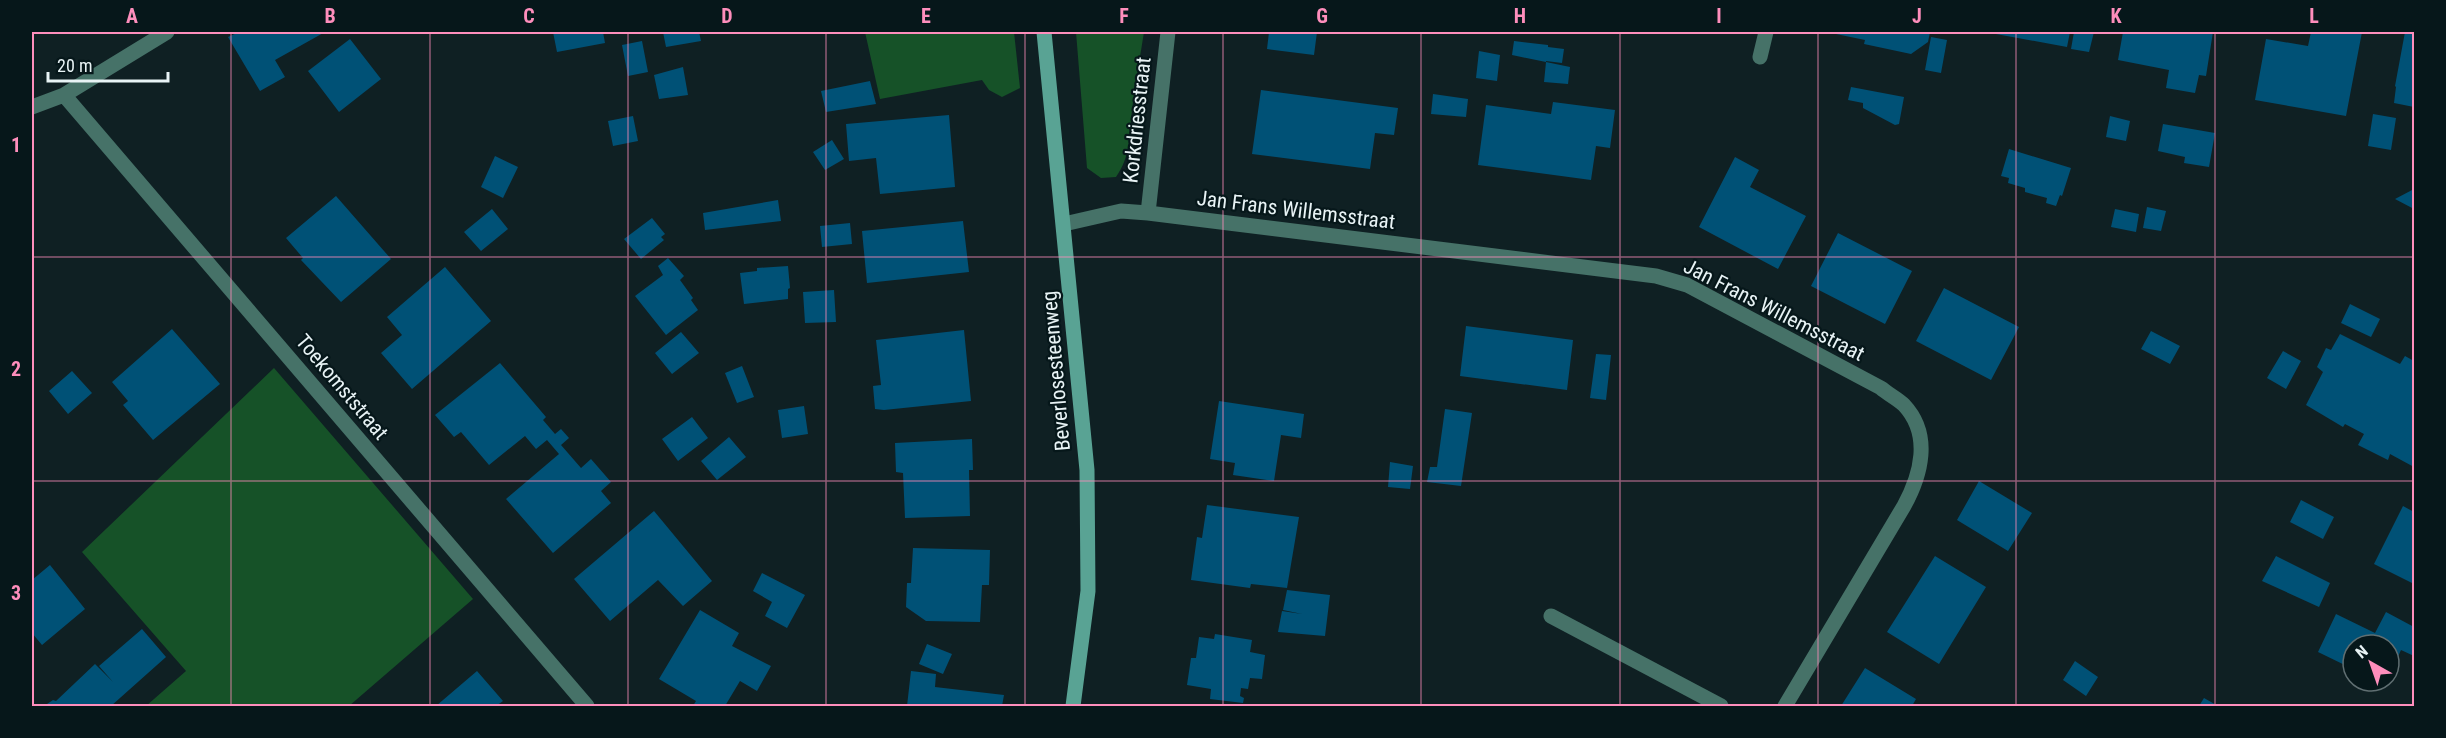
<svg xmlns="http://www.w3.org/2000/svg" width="2446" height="738" font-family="'Roboto Condensed',sans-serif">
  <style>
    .green { fill: #165228 }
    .building { fill: #005176 }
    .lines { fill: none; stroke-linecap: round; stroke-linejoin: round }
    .street { stroke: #467268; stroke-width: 15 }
    .secondary { stroke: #59a394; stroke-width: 15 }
    .grid { fill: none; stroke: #fe8ebc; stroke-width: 1.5; stroke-opacity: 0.55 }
    .labels { text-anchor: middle; stroke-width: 4.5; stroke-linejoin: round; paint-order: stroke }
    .street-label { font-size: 21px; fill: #e8f3f5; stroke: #06171a }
    .neatline { fill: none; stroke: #fe8ebc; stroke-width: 2 }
    .grid-label { font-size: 20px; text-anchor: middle; font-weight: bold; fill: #fe8ebc }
  </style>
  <rect width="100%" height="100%" fill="#0f2023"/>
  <path class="green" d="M865 32H1014L1020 88 1002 97 989 90 982 80 880 99Z
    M1076 32H1144C1140 58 1135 84 1132 110 1129 135 1131 156 1116 177L1101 178 1087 168Z
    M274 368 473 599 349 706H146L186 671 82 552Z"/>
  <path class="building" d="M239 32H325L275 60 285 77 260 91 228 37Z
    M553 32H603L605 43 557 52Z
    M663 32H699L701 41 666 47Z
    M1269 32H1317L1314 55 1267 49Z
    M1836 32H1930L1928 42 1911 54 1864 44 1865 40 1836 34Z
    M1985 32H2070L2067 47Z
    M2074 32H2094L2089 52 2071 49Z
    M2123 32H2213L2206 76 2199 75 2195 93 2166 88 2169 70 2118 60Z
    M2311 32H2362L2346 116 2255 100 2266 39 2308 46Z
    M2405 32H2414V107L2394 103 2396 87 2395 86Z
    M1931 37 1947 40 1941 73 1925 70Z
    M350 39 381 79 339 112 308 71Z
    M642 41 648 72 628 76 622 45Z
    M1514 41 1548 45V47L1564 49 1562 63 1546 61V62L1570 67 1568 84 1544 82 1546 62 1512 55Z
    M1479 51 1500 55 1497 81 1476 78Z
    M683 67 688 95 659 99 654 75Z
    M870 81 876 104 826 112 821 91Z
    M1851 87 1904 97 1899 124 1895 125 1863 108V103L1848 100Z
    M1261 90 1398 108 1394 135 1375 133 1370 169 1252 154Z
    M1433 94 1468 99 1466 117 1431 114Z
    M1553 102 1615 110 1610 148 1596 146 1591 180 1478 165 1486 105 1551 114Z
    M2373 114 2396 118 2391 150 2368 146Z
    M949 115 955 187 880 194 876 158 849 161 846 124Z
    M633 116 638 141 613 146 608 121Z
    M2110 116 2130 121 2126 141 2106 137Z
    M2163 124 2215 133 2209 167 2184 163 2185 157 2158 151Z
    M832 140 844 159 825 170 813 152Z
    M2009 149 2071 168 2062 196 2060 195 2056 206 2046 203 2047 198 2025 192V188L2008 183 2009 178 2001 176Z
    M495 156 518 167 503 198 481 187Z
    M1735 157 1759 170 1750 187 1806 216 1778 269 1699 227Z
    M2414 189V209L2395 199Z
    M336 196 391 259 341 302 301 260 303 258 286 238Z
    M778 200 781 221 705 230 703 213Z
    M2147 207 2166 211 2161 231 2143 228Z
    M492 209 508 229 481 251 464 232Z
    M2115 209 2139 214 2136 232 2111 227Z
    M652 218 665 234 661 237 664 240 641 259 624 239Z
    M963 221 969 272 867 283 862 231Z
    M850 223 852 244 822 247 820 226Z
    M1838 233 1912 271 1885 324 1811 286Z
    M668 258 684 276 680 280 693 298 691 300 698 310 666 335 635 296 663 275 658 266Z
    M788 266 790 288 788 289V299L744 304 740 273 757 271V268Z
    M445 267 491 321 412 389 381 353 402 335 387 317Z
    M1944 288 2019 327 1991 380 1916 341Z
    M834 290 836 322 805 323 803 292Z
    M2350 304 2380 319 2371 337 2341 323Z
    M1466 326 1573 340 1567 390 1460 376Z
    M172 329 220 384 153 440 123 405 128 401 112 382Z
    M964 330 971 401 884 410 875 409 873 386 881 385 876 340Z
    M2151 331 2180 346 2170 364 2141 349Z
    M681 332 699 353 672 374 655 353Z
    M2340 334 2400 364 2405 356 2414 361V467L2390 454 2388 460 2358 445 2364 434 2345 424 2343 427 2306 405 2323 372 2317 367 2326 348 2331 350Z
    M2283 351 2301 361 2286 389 2267 378Z
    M1596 354 1611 355 1606 400 1590 398Z
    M500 363 546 417 543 420 555 434 561 429 569 438 561 445 581 468 591 459 611 482 601 491 611 503 553 553 506 499 559 454 547 440 536 449 525 436 489 465 461 432 454 437 435 415Z
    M742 366 754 397 737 403 725 373Z
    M72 371 92 393 68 414 49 391Z
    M1219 401 1304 414 1301 438 1281 435 1274 481 1233 475 1235 463 1210 459Z
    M804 406 808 434 782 438 778 410Z
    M1445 409 1472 413 1461 486 1427 482 1430 467H1437Z
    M692 417 708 438 678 461 662 439Z
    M729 437 746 457 717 480 701 461Z
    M972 439 973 470H969L970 516 905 518 903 473 896 472 895 443Z
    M1390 462 1413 466 1410 489 1388 487Z
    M1979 481 2032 513 2008 551 1957 520Z
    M2301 500 2334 517 2323 539 2290 522Z
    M1207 505 1299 517 1287 588 1251 584 1250 588 1191 580 1197 537 1202 538Z
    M2403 506 2414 512V584L2374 564Z
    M654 511 712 581 683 606 658 580 610 621 574 579Z
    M913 548 990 550 989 585H982L980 622 926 621 906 607 907 583H911Z
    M1935 556 1986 587 1939 664 1887 632Z
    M2276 556 2330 583 2319 607 2262 581Z
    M50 565 85 609 42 645 32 633V580Z
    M762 573 805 595 787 628 765 616 772 602 753 591Z
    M1287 590 1330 595 1325 636 1278 632 1282 611 1302 614 1283 610Z
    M700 610 739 633 732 646 771 666 757 691 740 681 725 706H693L696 701 659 679Z
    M2386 612 2414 627V656L2401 650 2389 676V645H2353V669L2318 652 2336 614 2375 633Z
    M142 629 166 657 111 706H44L53 700 56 701 95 664 113 682 99 666Z
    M1215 634 1252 640 1250 652 1265 655 1262 679 1250 678 1248 689 1241 688 1240 696 1244 698 1243 703 1210 699 1211 689 1187 685 1191 658H1196L1199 637 1214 639Z
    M927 644 952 654 943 674 919 664Z
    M2075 661 2098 677 2086 696 2063 680Z
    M1865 668 1916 699 1912 706H1841Z
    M477 671 503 701 496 706H436Z
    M911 671 936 674 935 687 1004 695 1002 706H907Z
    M2204 698 2218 706H2199Z"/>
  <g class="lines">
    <path class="street" d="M1760 57 1766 32
      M64 95 587 706
      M32 107 64 95 167 32
      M1148 213 1168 32
      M1064 224 1121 211 1148 213 1656 276 1687 285 1881 388C1888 394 1898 399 1904 405 1932 435 1921 475 1904 506L1785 706
      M1551 616 1721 706"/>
    <path class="secondary" d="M1044 32 1087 470 1088 591 1073 706"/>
  </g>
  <path class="grid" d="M231 32V706M430 32V706M628 32V706M826 32V706M1025 32V706M1223 32V706M1421 32V706M1620 32V706M1818 32V706M2016 32V706M2215 32V706M32 257H2414M32 481H2414"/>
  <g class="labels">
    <g class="street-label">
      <text transform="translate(1137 120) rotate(-84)" y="7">Korkdriesstraat</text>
      <text transform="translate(1296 210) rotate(7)" y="7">Jan Frans Willemsstraat</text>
      <text transform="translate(1774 310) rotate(27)" y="7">Jan Frans Willemsstraat</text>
      <text transform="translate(1056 371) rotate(-95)" y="7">Beverlosesteenweg</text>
      <text transform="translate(342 387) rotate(50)" y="7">Toekomststraat</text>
    </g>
  </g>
  <rect width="2446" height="738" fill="none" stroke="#06171a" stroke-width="66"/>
  <g transform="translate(2371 663) rotate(320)"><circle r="28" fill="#06171a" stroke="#606f72" stroke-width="1.5"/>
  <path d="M0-4.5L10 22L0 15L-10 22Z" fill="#fe8ebc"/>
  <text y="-9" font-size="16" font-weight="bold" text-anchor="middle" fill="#e8f3f5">N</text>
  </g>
  <path d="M48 72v9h120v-9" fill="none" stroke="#e8f3f5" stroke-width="3"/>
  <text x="57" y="72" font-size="18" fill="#e8f3f5" stroke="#06171a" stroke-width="4.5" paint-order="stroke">20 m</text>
  <rect x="33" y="33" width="2380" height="672" class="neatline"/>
  <g class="grid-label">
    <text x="132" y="23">A</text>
    <text x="330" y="23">B</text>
    <text x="529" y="23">C</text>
    <text x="727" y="23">D</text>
    <text x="926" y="23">E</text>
    <text x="1124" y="23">F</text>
    <text x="1322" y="23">G</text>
    <text x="1520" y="23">H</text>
    <text x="1719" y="23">I</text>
    <text x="1917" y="23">J</text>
    <text x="2116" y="23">K</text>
    <text x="2314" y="23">L</text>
    <text x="16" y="152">1</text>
    <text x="16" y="376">2</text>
    <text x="16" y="600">3</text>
  </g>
</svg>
